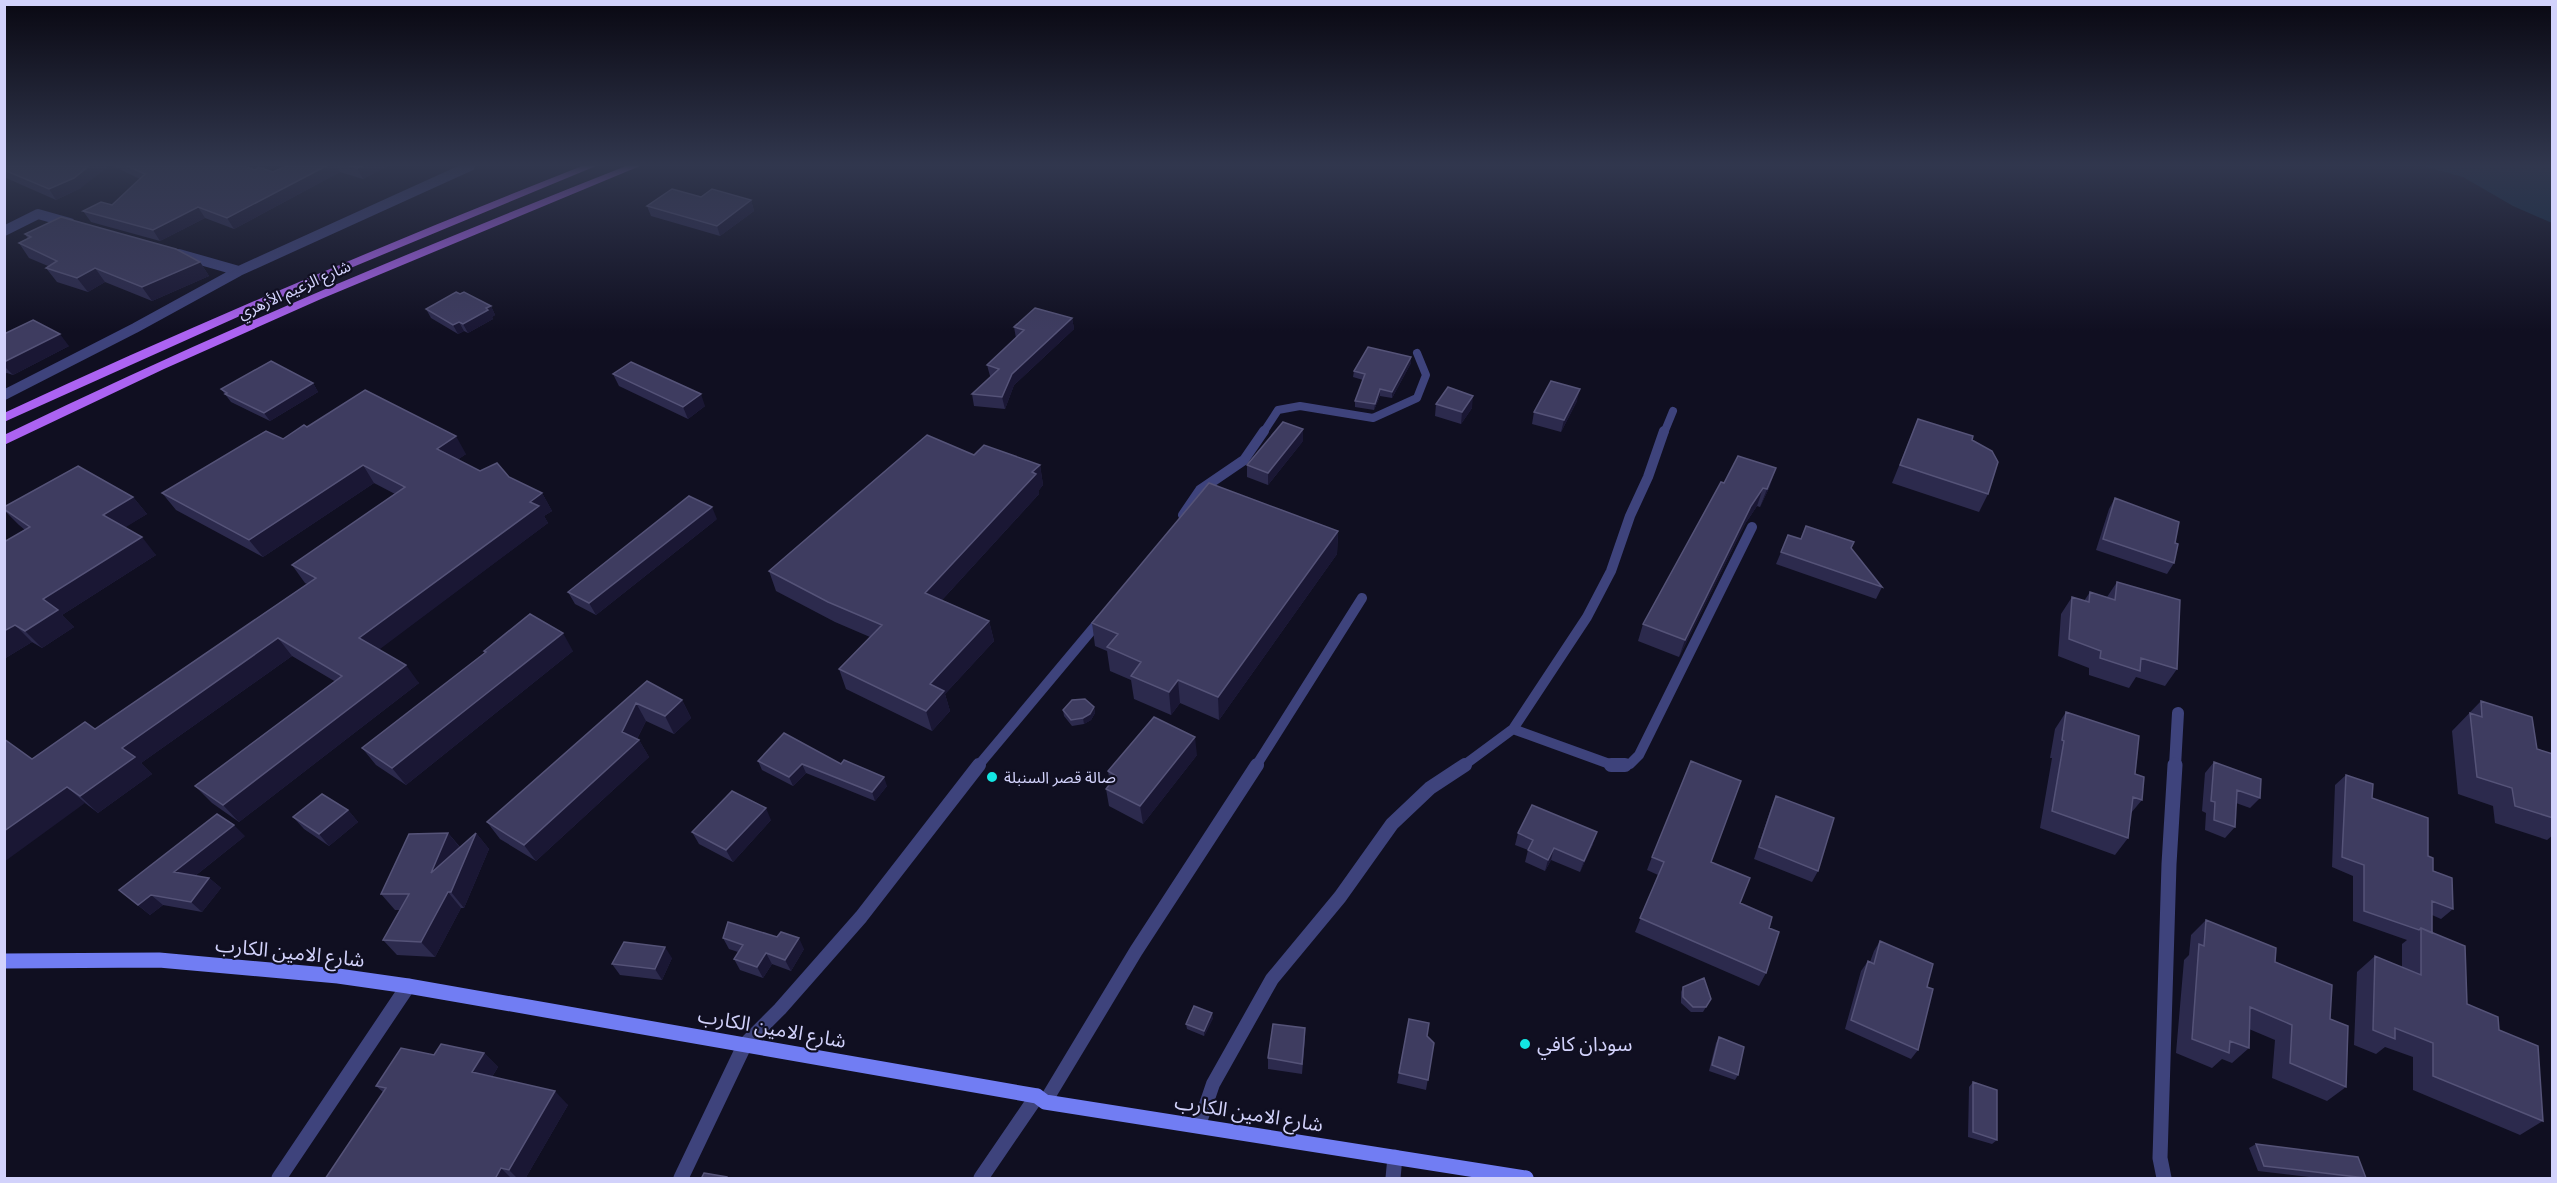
<svg xmlns="http://www.w3.org/2000/svg" width="2557" height="1183" font-family="Cabin,'Noto Sans Arabic',sans-serif">
  <style>
    .water { fill: #132d46 }
    .lines { fill: none; stroke-linecap: round; stroke-linejoin: round }
    .lane-far2 { stroke: #3e437c; stroke-width: 8 }
    .lane-far1 { stroke: #3e437c; stroke-width: 10 }
    .lane { stroke: #3e437c; stroke-width: 14 }
    .street-far2 { stroke: #3e437c; stroke-width: 10 }
    .street-far1 { stroke: #3e437c; stroke-width: 12 }
    .street { stroke: #3e437c; stroke-width: 15 }
    .secondary { stroke: #717df3; stroke-width: 15 }
    .primary { fill: #ac63f2; fill-rule: evenodd }
    .wall { fill: #2c2a4d }
    .shaded-wall { fill: #1a1734 }
    .building { fill: #3e3c60; stroke: #555378; stroke-width: 1.5 }
    .poi-dot { fill: #13e6e3; stroke: #100f21; stroke-width: 2 }
    .labels { text-anchor: middle; stroke-width: 4.5; stroke-linejoin: round; paint-order: stroke }
    .street-label { font-size: 16px; fill: #d2d2fb; stroke: #100f21 }
    .poi-label { font-size: 16px; fill: #d2d2fb; stroke: #100f21; text-anchor: start }
    .near-street-label { font-size: 20px; fill: #d2d2fb; stroke: #100f21 }
    .near-poi-label { font-size: 20px; fill: #d2d2fb; stroke: #100f21; text-anchor: start }
  </style>
  <rect width="100%" height="100%" fill="#100f21"/>
  <path class="water" d="M2423 166H2552V223L2513 206 2463 177Z"/>
  <g class="lines">
    <path class="lane-far2" d="M1263 433 1278 410 1300 406 1373 418 1417 398 1426 375 1417 353
      M1664 433 1673 411"/>
    <path class="lane-far1" d="M1183 515 1200 490 1244 460 1264 431
      M1513 729 1615 766 1630 764 1639 755 1752 527
      M978 766 1101 619
      M1256 766 1362 598
      M1463 766 1513 729 1587 617 1611 571 1630 516 1648 477 1664 431"/>
    <path class="lane" d="M1611 765H1625
      M745 1044 780 1009 861 917 979 765
      M1045 1102 1136 951 1257 765
      M1199 1125 1213 1084 1272 979 1340 897 1392 824 1430 788 1465 765"/>
    <path class="street-far2" d="M4 231 38 214 70 223
      M179 254 239 271
      M4 395 135 328 239 271 470 166"/>
    <path class="street-far1" d="M2175 766 2178 713"/>
    <path class="street" d="M279 1178 408 986
      M681 1178 745 1044
      M981 1178 1037 1096
      M1393 1178 1395 1157
      M2164 1178 2160 1158 2169 864 2175 765"/>
    <path class="secondary" d="M4 961 159 960 338 976 408 986 1037 1096 1045 1102 1526 1178"/>
    <path class="primary" d="M582 166H596L300 289 4 422V413C195 324 388 243 582 166Z
      M626 166H640L321 299 164 369 4 445V435C208 336 416 249 626 166Z"/>
  </g>
  <path class="wall" d="M4 166 81 188 56 200 4 177Z
    M113 166H245L255 170 273 172 286 166H388L363 179 340 172 234 229 205 218 160 241 91 222 83 211 112 205 140 179Z
    M701 197 751 200 754 211 720 236 651 216 647 206Z
    M25 234 200 262 209 276 152 301 105 282 88 292 57 282 46 268 48 266 29 258 19 243 28 239Z
    M460 294 491 306 495 315 492 317 493 319 468 333 464 331 458 334 431 318 426 309Z
    M1072 318 1074 329 1014 385 1005 409 974 406 972 394 991 377 990 376 987 365 1016 338 1014 327Z
    M4 334 69 346 13 375 7 373 4 374Z
    M1411 357V363L1392 398 1380 396 1374 410 1355 407V401L1363 380 1353 377 1354 371Z
    M613 374 705 406 688 419 619 386Z
    M313 383 318 392 270 421 231 402 221 389Z
    M1577 401 1561 432 1532 424 1534 412Z
    M1436 404 1472 408 1461 424 1435 416Z
    M1918 419 1988 494 1979 512 1892 483Z
    M307 427 466 454 457 460 480 471 509 477 542 493 552 511 544 516 548 523 379 649 419 683 239 822 212 803 195 786 336 682 292 656 141 763 152 774 98 813 85 803 32 759 95 729 307 584 305 583 292 565 395 494 374 483 263 557 176 510 162 493 283 439Z
    M1303 441 1268 485 1247 477V465Z
    M974 455 1040 465 1043 485 1039 490V494L942 600 989 621 994 641 945 694 950 711 932 731 846 689 839 669 870 637 835 622 776 591 769 571Z
    M1724 483 1770 486 1760 507 1757 506 1745 524 1679 657 1638 641 1643 624Z
    M133 497 147 514 125 527 156 555 62 615 74 627 42 648 32 642 4 659V542L25 530 19 525 4 510V507Z
    M2115 498 2175 543 2174 563 2167 574 2096 550 2109 509Z
    M717 519 596 615 575 604 568 592Z
    M1338 531 1337 554 1219 720 1180 703 1171 715 1134 699 1131 680 1110 671 1107 651 1095 646 1092 623Z
    M1851 548 1882 587 1876 599 1776 564 1781 552Z
    M2117 582 2177 669 2165 686 2136 677 2129 688 2089 675V668L2058 656 2061 614 2072 597 2084 601 2090 592 2107 597Z
    M484 651H573L406 785 376 765 362 748 485 653Z
    M647 681 682 700 691 718 674 734 646 721 637 739 639 740 649 757 536 861 500 839 487 822Z
    M2481 701 2537 749 2553 754V835L2547 840 2495 823 2493 806 2458 794 2452 731Z
    M1094 707 1095 713 1091 720 1084 724 1072 726 1064 716 1063 710Z
    M2066 712 2135 774 2142 800 2131 813 2128 838 2115 855 2040 828 2052 758H2050L2055 729Z
    M1197 755 1143 824 1109 806 1106 789 1110 783 1108 771Z
    M758 761 841 764 887 786 875 801 806 773 793 786 762 770Z
    M2214 762 2260 798 2250 808 2236 803 2235 827 2225 838 2205 830 2206 813 2202 811 2205 773Z
    M2346 775 2372 798 2428 856 2433 871 2453 909 2441 919 2432 915V933L2467 1004 2499 1030 2543 1121 2520 1135 2413 1090V1057L2385 1047 2376 1054 2354 1045 2357 972 2375 956 2402 967V944L2407 940 2353 921V876L2332 867 2335 785Z
    M1776 796 1818 871 1812 882 1754 859 1771 808Z
    M348 810 358 822 329 846 304 829 293 817Z
    M771 820 733 862 699 844 692 832Z
    M448 833 460 847 476 833 489 849 464 908H461L435 957 397 955 383 940 400 910H395L381 894Z
    M1518 833 1593 844 1580 872 1551 860 1545 871 1525 862 1528 850 1515 845Z
    M245 836 195 876 209 878 221 888 202 912 163 905 150 915 119 890Z
    M1652 857 1711 862 1740 903 1769 928 1766 973 1759 986 1635 932 1658 875 1647 870Z
    M2206 920 2275 962 2330 1019 2346 1087 2327 1101 2272 1078 2275 1040 2249 1029V1048L2232 1063 2222 1059 2212 1068 2176 1053 2184 960 2189 955 2191 935Z
    M723 938 804 949 791 971 772 964 763 978 740 970 734 959 738 952 729 949Z
    M1880 941 1927 987 1918 1050 1911 1059 1845 1029 1861 971 1868 961 1870 962 1874 951Z
    M672 958 662 980 620 975 612 964Z
    M1683 987 1711 999 1703 1012H1691L1681 1003V992Z
    M1213 1018 1204 1036 1187 1029 1186 1024Z
    M1409 1019 1434 1043 1426 1090 1397 1083Z
    M1719 1037 1738 1075 1735 1080 1709 1071 1716 1043Z
    M1305 1038 1302 1074 1268 1069V1058Z
    M484 1053 498 1067 492 1077 568 1105 525 1179H325L383 1092 376 1086 434 1055Z
    M1973 1082 1997 1140 1992 1144 1968 1137 1969 1087Z
    M2256 1144 2366 1178 2365 1179H2326L2258 1171 2249 1148Z"/>
  <path class="shaded-wall" d="M89 166H109L81 188 56 200 49 189Z
    M326 166H337L340 172 234 229 227 218Z
    M362 166H388L363 179 357 168Z
    M751 200 754 211 720 236 717 226Z
    M198 207 205 218 160 241 153 230Z
    M200 262 209 276 152 301 142 287Z
    M95 268 105 282 88 292 77 278Z
    M491 306 495 315 492 317 493 319 468 333 463 324Z
    M1072 318 1074 329 1014 385 1005 409 1002 397 1012 374Z
    M459 322 464 331 458 334 453 325Z
    M60 334 69 346 13 375 4 366V362Z
    M1411 357V363L1392 398V392Z
    M313 383 318 392 270 421 264 413Z
    M1380 389V396L1374 410 1375 404Z
    M1580 389 1577 401 1561 432 1564 420Z
    M701 394 705 406 688 419 683 407Z
    M1473 396 1472 408 1461 424 1462 412Z
    M1303 429V441L1268 485V473Z
    M456 436 466 454 447 467 437 449Z
    M363 465 374 483 263 557 249 540Z
    M1040 465 1043 485 1039 490V494L930 613 925 593Z
    M1776 468 1770 486 1760 507 1767 489Z
    M1763 488 1757 506 1745 524 1679 657 1685 640 1751 506Z
    M542 493 552 511 544 516 548 523 372 655 359 638Z
    M133 497 147 514 118 532 103 515Z
    M712 507 717 519 596 615 589 603Z
    M1338 531 1337 554 1219 720 1218 697Z
    M142 537 156 555 62 615 74 627 42 648 25 631 43 599Z
    M989 621 994 641 945 694 950 711 932 731 926 711 930 684Z
    M15 625 32 642 4 659V631Z
    M563 633 573 651 406 785 392 768Z
    M278 638 292 656 141 763 152 774 98 813 80 796 122 748Z
    M406 665 419 683 239 822 223 805Z
    M1178 680 1180 703 1171 715 1169 692Z
    M682 700 691 718 674 734 665 716Z
    M636 703 646 721 635 743 639 740 649 757 536 861 524 845 622 732Z
    M1094 707 1095 713 1091 720 1084 724 1083 718Z
    M1195 737 1197 755 1143 824 1140 806Z
    M802 764 806 773 793 786 789 777Z
    M884 777 887 786 875 801 872 792Z
    M67 787 85 803 4 862V831Z
    M766 808 771 820 733 862 726 850Z
    M348 810 358 822 329 846 319 834Z
    M234 825 245 836 186 883 174 872Z
    M1597 832 1593 844 1580 872 1584 861Z
    M448 833 461 849 431 873Z
    M476 833 489 849 464 908 451 892Z
    M1554 848 1551 860 1545 871 1548 860Z
    M209 878 221 888 202 912 191 902Z
    M448 892 461 908 435 957 421 942Z
    M151 895 163 905 150 915 138 905Z
    M799 938 804 949 791 971 785 960Z
    M665 947 672 958 662 980 655 969Z
    M766 953 772 964 763 978 757 967Z
    M1212 1013 1213 1018 1204 1036V1031Z
    M484 1053 498 1067 486 1086 472 1072Z
    M555 1091 568 1105 525 1179H518L509 1170Z
    M501 1168 512 1179H495Z"/>
  <path class="building" d="M4 166H89L74 178 49 189 4 170Z
    M127 166H245L255 170 259 167 273 172 286 166H326L227 218 198 207 153 230 83 211 101 202 112 205 145 174Z
    M348 166H362L357 168Z
    M672 189 701 197 712 189 751 200 717 226 647 206Z
    M61 217 176 249 200 262 142 287 95 268 77 278 46 268 57 261 19 243 31 237 25 234Z
    M456 292 460 294 464 292 491 306 486 308 488 310 463 324 459 322 453 325 426 309Z
    M1035 308 1072 318 1012 374 1002 397 972 394 999 369 987 365 1024 330 1014 327Z
    M33 320 60 334 4 362V334Z
    M1368 347 1411 357 1392 392 1380 389 1375 404 1355 401 1365 374 1354 371Z
    M271 361 313 383 264 413 225 394 227 393 221 389Z
    M631 362 701 394 683 407 613 374Z
    M1551 381 1580 389 1564 420 1534 412Z
    M1448 387 1473 396 1462 412 1436 404Z
    M365 390 456 436 437 449 480 471 497 463 509 477 542 493 530 502 539 506 359 638 406 665 223 805 195 786 342 676 278 638 122 748 135 757 80 796 67 787 4 831V739L32 759 85 722 95 729 316 578 292 565 405 487 363 465 249 540 162 493 266 431 283 439 304 425 307 427Z
    M1918 419 1973 436 1972 440 1992 451 1998 462 1988 494 1900 465Z
    M1283 422 1303 429 1268 473 1247 465Z
    M927 435 974 455 984 445 1040 465 1032 472 1036 474 925 593 989 621 930 684 944 691 926 711 839 669 882 625 828 602 769 571Z
    M1738 456 1776 468 1767 489 1763 488 1751 506 1685 640 1643 624 1721 482 1724 483Z
    M78 466 133 497 103 515 142 537 43 599 58 610 25 631 15 625 4 631V542L30 527 4 509V507Z
    M1209 483 1338 531 1218 697 1178 680 1169 692 1131 676 1141 662 1107 647 1118 634 1092 623Z
    M689 496 712 507 589 603 568 592Z
    M2115 498 2179 522 2175 543 2178 544 2174 563 2103 539Z
    M1806 526 1854 542 1851 548 1882 587 1781 552 1788 535 1801 539Z
    M2117 582 2180 600 2177 669 2141 658 2140 671 2100 658 2101 651 2069 639 2072 597 2089 602 2090 592 2115 600Z
    M530 614 563 633 392 768 362 748 486 652 484 651Z
    M647 681 682 700 665 716 636 703 622 732 639 740 524 845 487 822Z
    M1085 699 1094 707 1090 714 1083 718 1071 720 1063 710 1072 700Z
    M2481 701 2532 717 2537 749 2553 754V818L2515 806 2512 788 2477 777 2470 713 2482 717Z
    M2066 712 2139 736 2135 774 2144 777 2142 800 2133 797 2128 838 2052 811 2064 741 2062 740Z
    M1154 717 1195 737 1140 806 1106 789 1116 776 1108 771Z
    M784 733 841 764 844 760 884 777 872 792 802 764 789 777 758 761Z
    M1691 761 1741 781 1711 862 1750 878 1740 903 1772 917 1769 928 1779 932 1766 973 1640 918 1664 862 1652 857Z
    M2214 762 2261 779 2260 798 2237 790 2235 827 2214 820 2215 802 2211 801Z
    M2346 775 2373 784 2372 798 2428 818V856L2433 858V871L2452 878 2453 909 2432 901V933L2421 928 2419 930 2364 911V865L2342 857Z
    M732 791 766 808 726 850 692 832Z
    M322 794 348 810 319 834 293 817Z
    M1776 796 1834 818 1818 871 1759 847Z
    M1532 805 1597 832 1584 861 1554 848 1548 860 1528 850 1533 840 1518 833Z
    M217 814 234 825 174 872 209 878 191 902 151 895 138 905 119 890Z
    M448 833 431 873 476 833 451 892H448L421 942 383 940 409 894H381L409 834Z
    M2206 920 2276 948 2275 962 2332 985 2330 1019 2348 1026 2346 1087 2290 1063 2292 1025 2250 1007 2249 1048 2230 1041 2229 1053 2192 1039 2199 944 2204 946Z
    M728 922 777 937 781 932 799 938 785 960 766 953 757 967 734 959 743 945 723 938Z
    M2421 928 2465 946 2467 1004 2498 1017 2499 1030 2538 1046 2543 1121 2433 1076V1043L2395 1028V1039L2373 1030 2375 956 2421 975Z
    M1880 941 1933 964 1927 987 1933 989 1918 1050 1851 1020 1868 961 1874 964Z
    M624 942 665 947 655 969 612 964Z
    M1704 978 1711 999 1706 1007H1693L1683 997V987Z
    M1194 1006 1212 1013 1204 1031 1186 1024Z
    M1409 1019 1429 1023 1427 1036 1434 1043 1428 1080 1399 1073Z
    M1273 1024 1305 1028 1302 1064 1268 1058Z
    M1719 1037 1744 1047 1738 1075 1712 1065Z
    M441 1044 484 1053 472 1072 555 1091 509 1170 501 1168 495 1179H325L386 1088 376 1086 401 1048 434 1055Z
    M1973 1082 1997 1090V1140L1973 1132Z
    M2256 1144 2358 1157 2366 1178 2264 1166Z
    M704 1173 727 1177V1179H701Z"/>
  <linearGradient id="sky" x2="0" y2="1"><stop stop-color="#090812"/><stop offset="0.5" stop-color="#31374e"/><stop offset="1" stop-color="#31374e" stop-opacity="0"/></linearGradient>
  <rect width="2557" height="331" fill="url(#sky)"/>
  <g class="poi-dot">
    <circle cx="992" cy="777" r="6"/>
    <circle cx="1525" cy="1044" r="6"/>
  </g>
  <g class="labels">
    <g class="street-label">
      <text transform="translate(294 289) rotate(-24)" y="6">شارع الزعيم الأزهري</text>
    </g>
    <g class="poi-label">
      <text x="1004" y="783">صالة قصر السنبلة</text>
    </g>
    <g class="near-street-label">
      <text transform="translate(290 952) rotate(6)" y="7">شارع الامين الكارب</text>
      <text transform="translate(772 1028) rotate(10)" y="7">شارع الامين الكارب</text>
      <text transform="translate(1249 1113) rotate(9)" y="7">شارع الامين الكارب</text>
    </g>
    <g class="near-poi-label">
      <text x="1537" y="1051">سودان كافي</text>
    </g>
  </g>
  <rect width="2557" height="1183" fill="none" stroke="#d2d2fb" stroke-width="12"/>
</svg>
